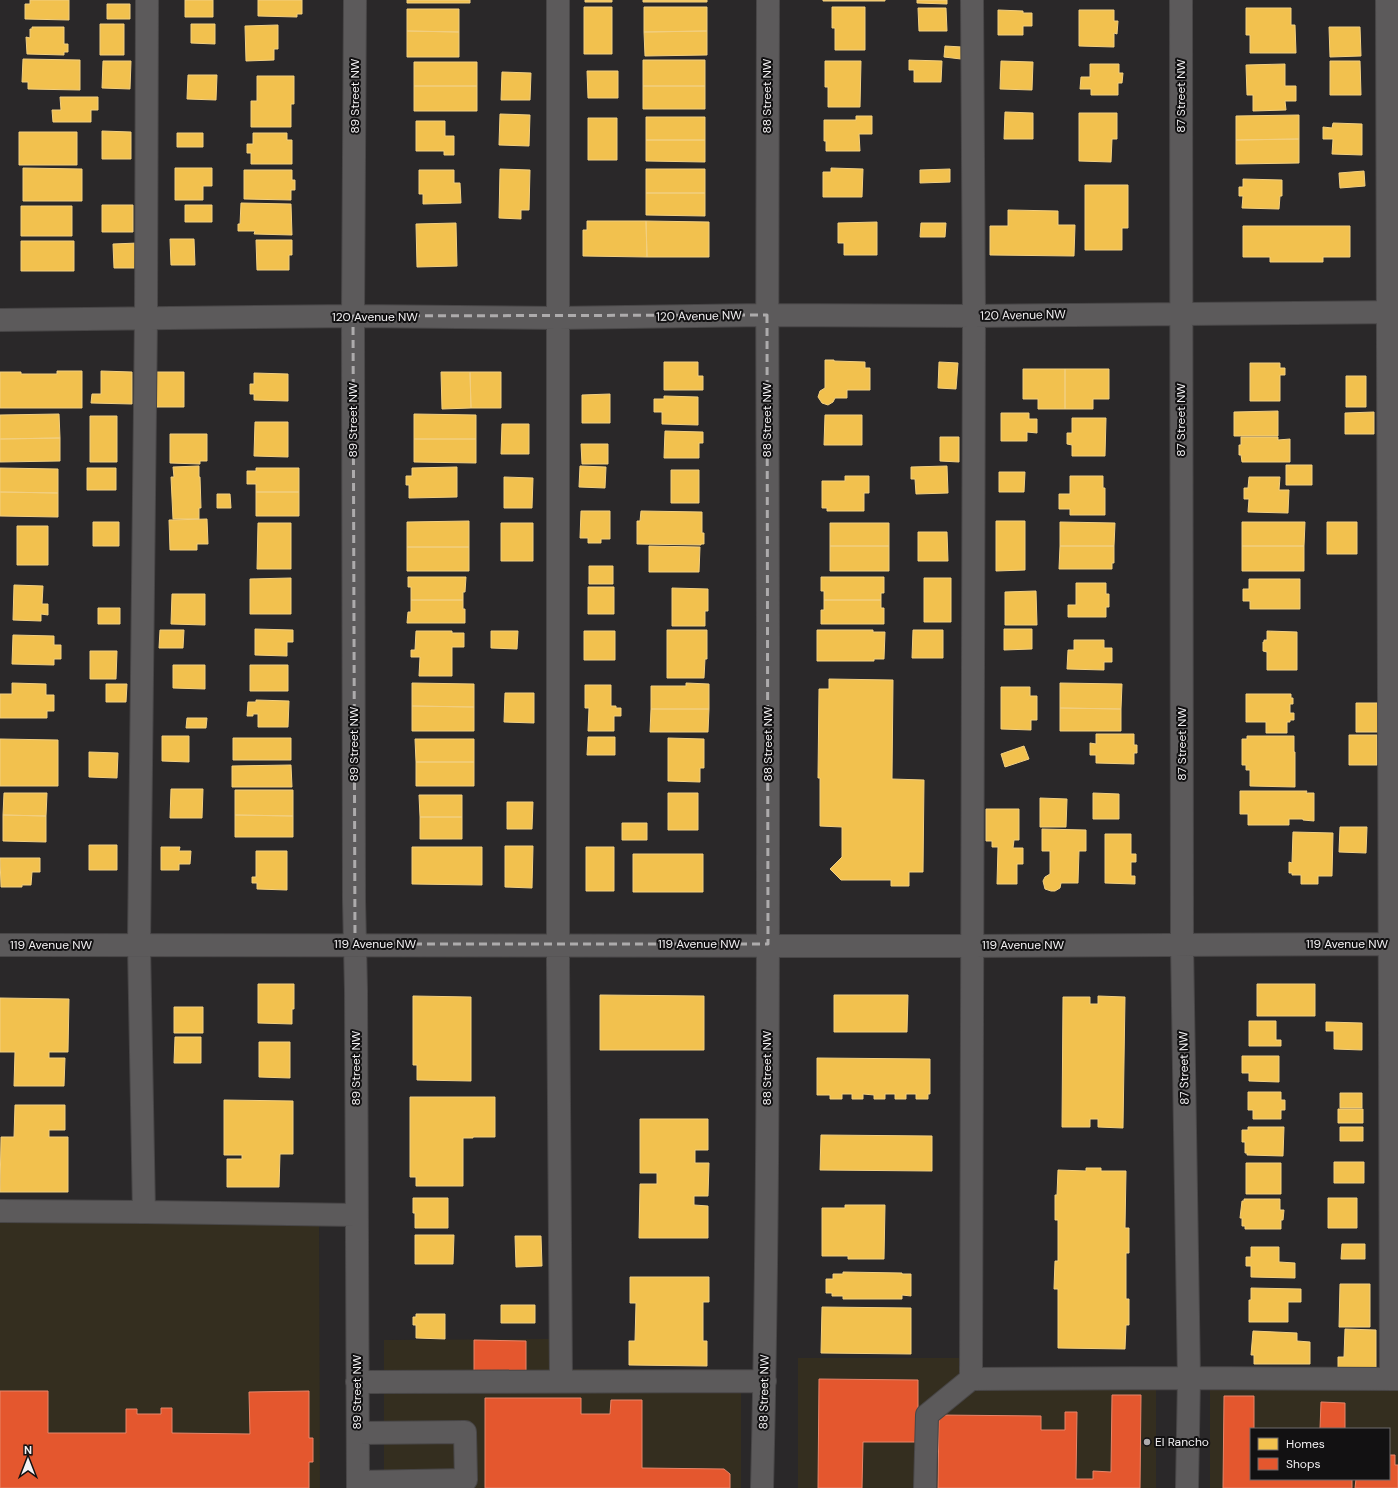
<svg xmlns="http://www.w3.org/2000/svg" width="1398" height="1488" font-family="'DM Sans',sans-serif">
  <style>
    .commercial { fill: #342e1f; fill-rule: evenodd }
    .homes { fill: #f2c14e; stroke: #f2cf80 }
    .shops { fill: #e4572e; stroke: #e88569 }
    .lines { fill: none; stroke-linecap: round; stroke-linejoin: round }
    .minor-casing { stroke: #484647; stroke-width: 24 }
    .minor { stroke: #5c5a5b; stroke-width: 22 }
    .marked { fill: none; stroke: #adabac; stroke-width: 3; stroke-dasharray: 8 5; stroke-linejoin: round }
    .poi-dot { fill: #adabac; stroke: #121112; stroke-width: 1.5 }
    .labels { text-anchor: middle; stroke-width: 4; stroke-linejoin: round; paint-order: stroke }
    .street-label { font-size: 12px; fill: #f3f1f3; stroke: #121112 }
    .poi-label { font-size: 12px; fill: #f3f1f3; stroke: #121112; text-anchor: start }
  </style>
  <rect width="100%" height="100%" fill="#2a2829"/>
  <path class="commercial" d="M0 1221H319L320 1488H0Z
    M549 1339V1369L741 1370V1488H384V1340Z
    M798 1358H964V1371H1156V1488H798Z
    M1210 1388 1398 1389V1488H1210ZM1251 1429H1389V1479H1251Z"/>
  <path class="homes" d="M30 0H69V20L25 19V4H30Z
    M185 0H213V17H185Z
    M258 0H302V14H297V17L258 16Z
    M407 0H470V3H407Z
    M585 0H612V2H585Z
    M643 0H707V2H643Z
    M823 0H885V1H823Z
    M917 0H947V4L917 3Z
    M107 4H130V19H107Z
    M584 7H612V54H584Z
    M644 7H707V31L644 32Z
    M832 7H865V50H835V28H832Z
    M918 8H946L947 31H919Z
    M1246 8H1291V25H1295L1296 53H1250V35H1246Z
    M407 9H459V32L407 31Z
    M998 10 1023 11V13H1032V26H1023V35H998Z
    M1079 10H1114V21H1118L1117 34 1114 33V47L1079 46Z
    M100 24H124V55H100Z
    M191 24H215V44L191 43Z
    M278 25V49H274V60L246 61 245 26Z
    M32 27H64V44H68V52H64V55L27 54 26 37 30 38V29H32Z
    M1329 27H1360L1361 56 1330 57Z
    M407 31 459 32V57H407Z
    M707 31V55L645 56 644 32Z
    M945 46 962 47 961 59 944 57Z
    M23 59 80 60V90L28 89V82H22Z
    M643 60H705V86H643Z
    M909 60 942 61 941 82H914V70H909Z
    M103 61H131L130 89 102 88Z
    M825 61H861L860 107H828V87H825Z
    M1001 61 1033 62 1032 90 1000 89Z
    M1330 61H1360L1361 95H1330Z
    M414 62H477V86H414Z
    M1090 64H1119V73H1123L1122 83H1118V95H1091V89H1080L1081 77H1090Z
    M1285 64V86H1296V101H1285L1286 110 1253 111V95H1247L1246 65Z
    M587 71H618V98H588Z
    M502 72 531 73 530 100H501Z
    M188 75H217L216 100 187 99Z
    M257 76H294V104H291V127H251V101H257Z
    M414 86H477V111H414Z
    M643 86H705V109H643Z
    M60 97H98V110H91V122H53L52 110H61Z
    M1005 112 1033 113V139H1004Z
    M1079 113H1117V139H1112L1111 162 1079 161Z
    M500 114 530 115 529 146 499 145Z
    M1299 115V139L1236 140V116Z
    M856 116H872V134H859L860 151H826V141H824V120H856Z
    M646 117H705V140H646Z
    M588 118H617V160H588Z
    M416 121H445V136H454V155H444V151H416Z
    M1333 123 1362 124V155L1332 154 1333 139H1323V127L1332 128Z
    M102 131 131 132V159H102Z
    M19 132H77V165H19Z
    M177 133H203V147H177Z
    M253 133H287V140H292V164H251V153H247V144H253Z
    M1299 139V163L1236 164V140Z
    M646 140H705V162L646 161Z
    M23 168 82 169V201H23Z
    M175 168H212V186H203V200H175Z
    M831 168 863 169 862 197H823V172H831Z
    M500 169 530 170 529 210H521V219L499 218Z
    M646 169H705V193H646Z
    M950 169V182L920 183V170Z
    M244 170H292V180H295V190H291V200L244 199Z
    M419 170H454V183H460L461 203 423 204V194H419Z
    M1364 171 1365 186 1340 188 1339 173Z
    M1243 179 1282 180V196H1280L1279 209 1242 208 1243 196H1239V187H1243Z
    M1085 185H1128V228H1122V250H1085Z
    M646 193H705V216L646 215Z
    M241 203 291 204 292 235 254 234 255 231H238V224H240Z
    M102 205H133V232H102Z
    M185 205H212V222H185Z
    M21 206H72V236H21Z
    M1008 210 1058 211V225H1075L1074 256 990 255V226H1008Z
    M587 221H646L647 257 583 256V230H587Z
    M646 221 709 222V257H647Z
    M877 222V255H844V243H838V223Z
    M456 223 457 266 417 267 416 224Z
    M921 223H946L945 237H920Z
    M1243 226H1350V257H1323V262H1270V257H1243Z
    M170 239H194L195 265H171Z
    M256 240H292V255H289V270H257Z
    M21 241H74V271H21Z
    M138 243V268H114L113 244Z
    M825 360H834V361L865 362V368H870V390H847V398H835L833 402 828 405 822 403 818 397 820 391 825 388Z
    M664 362H698V376H703V390H664Z
    M939 362 958 363 956 389 938 388Z
    M1250 363H1280V368H1285V375H1280V401H1250Z
    M1023 369H1065V409H1038V399H1023Z
    M1065 369H1109V399H1093V409H1065Z
    M57 371H82V408H0V372H21V374H57Z
    M101 371 132 372V404L91 403 92 394H101Z
    M155 372H184V407H154Z
    M441 372H470L471 408 442 409Z
    M470 372H501V408H471Z
    M254 373 288 374V401L254 400V394H250V384H254Z
    M1346 376H1366V407H1346Z
    M610 394V423H582V395Z
    M664 396 698 397V425L662 424V412H654V399H664Z
    M1278 411V436H1234V412Z
    M1374 412V434H1345V413Z
    M1001 413H1029V419H1037V433L1027 432V441H1001Z
    M59 414 60 438 0 439V415Z
    M414 414 476 415V439H414Z
    M825 415H862V445H824Z
    M90 416H117V462H90Z
    M1072 418H1106L1105 456H1072V445L1067 444V433H1072Z
    M255 422H288V457L254 456Z
    M502 424H529V454H501Z
    M665 431 703 432V443H699V458H664Z
    M170 434H207V461H200V464L170 463Z
    M940 437H959V462L940 461Z
    M1241 437H1278V440L1290 439V462H1242L1241 455H1239V445H1241Z
    M60 438V461L0 462V439Z
    M414 439H476V463L414 462Z
    M581 444H608V464H582Z
    M1286 465H1312V485H1286Z
    M199 466V477H200L201 508H199V519H173L171 477H174L173 467Z
    M580 466 606 467 605 488 579 487Z
    M947 466 948 493 916 494 915 479H911V467Z
    M457 467V497L409 498V485H406V476H412V468Z
    M0 468 58 469V493L0 492Z
    M87 468H116V490H87Z
    M256 468H299V492H256V484H247V471H256Z
    M671 470H699V503H671Z
    M999 472H1025L1024 492H999Z
    M845 476H869V493H864V511H827V508H822V481H845Z
    M1070 476H1103V488H1105V515H1070V509H1059V494H1070Z
    M504 477 533 478 532 508H504Z
    M1249 477H1280L1279 490H1289L1288 513 1248 512 1249 499H1244V488H1248Z
    M0 492 58 493V517L0 516Z
    M256 492H299V516H256Z
    M217 494H230L231 508H217Z
    M581 511H610V539H601V543H588V538H580Z
    M641 511 702 512V533H704V544H701V545L637 544V521H640Z
    M207 519 208 544H197V550H170L169 520Z
    M469 521V547H407V522Z
    M996 521H1025V570L996 571Z
    M93 522H119V546H93Z
    M1060 522 1115 523 1114 546H1060Z
    M1242 522H1305L1304 546H1242Z
    M1327 522H1357V554H1327Z
    M258 523H291V569H257Z
    M501 523H533V561H501Z
    M830 523H889V546H830Z
    M17 526H48V565H17Z
    M918 532H947L948 561H918Z
    M649 546 700 547 699 572H649Z
    M830 546H889V571H830Z
    M1060 546H1114V563H1112V569H1059Z
    M1242 546H1304V571H1242Z
    M407 547H469V571H407Z
    M589 566H613V584H589Z
    M408 577H466L465 592H463V600H411V587H408Z
    M821 577H884V593H881V600H824V591H821Z
    M291 578V614H250V579Z
    M924 578H951V622H924Z
    M1249 579H1300V609H1250V601H1243V589H1249Z
    M1076 583H1106V594H1109V607H1106V617H1068V605H1076Z
    M14 585 43 586 42 604H48V615L41 614V621L13 620Z
    M588 587H614V614H588Z
    M672 588 708 589V611H705V626H672Z
    M1036 591 1037 625H1005V592Z
    M172 594H205V625L171 624Z
    M411 600H463V609H465V623H407L408 612H411Z
    M824 600H881V608H884V624H821V610H824Z
    M98 608H120V624H98Z
    M255 629 293 630V642H287V656L255 655Z
    M1004 629H1032V649L1004 650Z
    M160 630H184L183 648H159Z
    M667 630H707V659H705L704 678H667Z
    M817 630H873V632H885L884 659H874V661H817Z
    M913 630H943V658H912Z
    M416 631H452V633H464V647H452V676H419L420 657H411V650H415Z
    M491 631H518L517 649 491 648Z
    M584 631H615V660H584Z
    M1267 631 1297 632V670H1267V652L1263 651V642H1264V640H1267Z
    M13 635 54 636V645H61V659H54V665L12 664Z
    M1074 640H1104V648H1112V662H1104V670L1067 669 1068 650H1074Z
    M90 651H117L116 679H90Z
    M173 665H205V689L173 688Z
    M250 665H288V691H250Z
    M829 679 893 680 892 779 924 780 923 872H909V886H891V880H841L830 869 842 857V827L820 826V778H818L819 689H829Z
    M12 683 46 684V695H54V711H47V718H0V694H12Z
    M412 683 474 684V707L412 706Z
    M686 683 709 684V709H651V686H686Z
    M1060 683 1122 684 1121 709 1060 708Z
    M106 684H127L126 702H106Z
    M585 685H611V706H616V708H621V716H614V731H588L589 708H585Z
    M1001 687H1030V696H1037V720H1031V730L1001 729Z
    M505 693H534V723L504 722Z
    M1246 694H1291V698H1293V704H1290V713H1294V720H1290V722H1287V733H1266V722H1246Z
    M256 700 289 701 288 727H258V714H253V716H247L248 702H256Z
    M1356 703H1378V732H1356Z
    M412 706 474 707V731H412Z
    M1060 708 1121 709V731H1060Z
    M651 709H709L708 732H650Z
    M187 718H207L206 728H186Z
    M1096 734H1134V745H1137V753H1134V764L1096 763V755H1090V743L1096 744Z
    M1349 735H1377V765H1349Z
    M162 736H189V762L162 761Z
    M1247 736H1294V752H1295V787L1250 786V770H1246V765H1242V739H1247Z
    M588 737H615V755H587Z
    M233 738H291V760H233Z
    M668 738 704 739V768H700V782L668 781Z
    M0 739 58 740V786H0Z
    M415 739H474V762H416Z
    M1024 746 1029 759 1005 767 1001 754Z
    M89 752 118 753 117 778 89 777Z
    M416 762H474V786H416Z
    M291 765 292 787H232V766Z
    M171 789H203L202 818H170Z
    M235 790H293V816L235 815Z
    M1240 791H1307L1306 793H1314V821L1303 820V819H1289V825H1248V814H1240Z
    M4 793H47L46 816 3 815Z
    M668 793H698V830H668Z
    M1093 793 1119 794V819H1093Z
    M419 795H462V817H420Z
    M1040 798 1067 799 1066 827H1040Z
    M507 802H533L532 829H507Z
    M986 809H1019V840H1014L1013 848H1023V864H1017V884H997L998 847H992V841H986Z
    M3 815 46 816V842L3 841Z
    M235 815 293 816V837H235Z
    M420 817H462V839H420Z
    M622 823H647V840H622Z
    M1340 827H1367L1366 853 1339 852Z
    M1042 829 1086 830V851H1079L1078 883H1061L1060 888 1055 891H1051L1045 889 1043 881 1045 877 1050 874V851H1042Z
    M1293 832 1333 833 1332 876H1318V884H1301V875H1292V873H1289V862L1292 863Z
    M1105 834H1131V854H1136V862H1131V876H1135V884L1105 883Z
    M89 845H117V870H89Z
    M505 846H533L532 888 505 887Z
    M161 847H180L179 851H191L190 864H179V870H161Z
    M412 847H482V885L412 884Z
    M586 847H614V891H586Z
    M256 851H287V890L257 889V883H252V877H256Z
    M633 854H703V892H633Z
    M0 858H40V872H32L31 885H22V887H1Z
    M258 984H294V1009H292V1024L258 1023Z
    M1257 984H1315V1016H1257Z
    M600 995 704 996V1050H600Z
    M834 995H908L907 1032H834Z
    M413 996 471 997V1081L417 1080V1065H413Z
    M1098 996 1125 997 1123 1128 1098 1127V1119H1090V1127H1062L1063 997H1090V1004H1098Z
    M0 998 69 999 68 1052H49V1058H65L64 1086H14L15 1052H0Z
    M174 1007H203V1033H174Z
    M1249 1021H1276V1040H1281V1046H1249Z
    M1326 1022 1362 1023V1050L1334 1049V1031H1326Z
    M175 1037H201V1063H174Z
    M259 1042H290V1078L259 1077Z
    M1242 1056H1279V1082L1249 1081V1073H1242Z
    M817 1058 930 1059V1094H928V1099H916V1094H906V1099H895V1094H885V1099H874V1095L863 1094V1099H852V1094H842V1099H830V1095H817Z
    M1248 1092H1281V1100H1285V1110H1281V1119H1253V1110H1248Z
    M1340 1093H1362V1108H1340Z
    M410 1097H495V1137H473V1138H463V1186H416V1177H410Z
    M224 1100 293 1101V1154H280L279 1187H227V1159H242V1155H224Z
    M15 1105H65V1130H49V1137H68V1192H0L1 1137H14Z
    M1338 1109H1363V1123H1338Z
    M640 1119H708V1150H695V1163H709L708 1196H694V1205L708 1206V1238H639L640 1184H657V1173H640Z
    M1248 1127H1284L1283 1156 1247 1155V1153H1245V1142H1242V1130H1248Z
    M1340 1127H1363V1141H1340Z
    M821 1135 932 1136V1171L820 1170Z
    M1334 1162H1364V1183H1334Z
    M1246 1163H1281V1194H1246Z
    M1086 1168H1101V1171H1126L1125 1228H1129V1253H1126V1299H1129V1325H1126L1125 1349 1058 1348V1289H1054L1055 1261H1058V1220H1055V1195H1057L1058 1170 1086 1171Z
    M413 1198H448V1228H415V1213H413Z
    M1328 1198H1357V1228H1328Z
    M1244 1199H1280V1210H1284L1283 1220H1281V1229H1245V1226H1242V1218H1240L1242 1201H1244Z
    M845 1205H885L884 1259H848V1256H822V1208H845Z
    M415 1235H454L453 1264H415Z
    M515 1236H541L542 1266 516 1267Z
    M1342 1244H1365V1259H1341Z
    M1251 1247H1279V1262L1295 1263V1278L1251 1277V1266H1246V1257H1251Z
    M843 1272 902 1273V1274H911V1296L902 1295V1299H843V1296H832V1293H826V1279H833V1274H843Z
    M630 1277H709V1302H703V1341H707V1366L629 1365V1341H635L636 1303H630Z
    M1340 1284H1370V1327H1339Z
    M1251 1288 1301 1289V1302H1288V1322H1249V1300H1251Z
    M501 1305H535V1323H501Z
    M822 1307 911 1308V1354L821 1353Z
    M416 1314H445V1339L416 1338V1325H413V1317H416Z
    M1345 1329 1376 1330V1372H1338V1357H1344Z
    M1253 1331 1297 1333V1341L1310 1342V1364H1254V1355H1251Z"/>
  <path class="shops" d="M474 1340 526 1341V1372L474 1371Z
    M819 1379 918 1380V1442H863L862 1488H818Z
    M0 1391H48V1433H126V1409H137V1414H161V1408H172V1433L250 1434 249 1392 309 1391V1438H313V1462H309V1488H0Z
    M1112 1395H1141L1140 1488H938L939 1415 1041 1416V1430H1065V1412H1077L1076 1479H1093V1471L1111 1472Z
    M1224 1396H1254V1429H1251V1479H1352V1488H1223Z
    M485 1398H581V1414H610L611 1400H642V1468L724 1469 730 1474V1488H485Z
    M1321 1402 1345 1403V1429H1320Z
    M1389 1455H1395V1465H1398V1488H1355L1356 1479H1389Z"/>
  <g class="lines">
    <defs>
      <path id="minor" d="M355 0 353 316 354 900 356 991 358 1488
        M558 0V965L561 1381
        M972 0 974 316 971 1379 1189 1378 1398 1379
        M1181 0 1182 944 1189 1378 1187 1488
        M1387 0 1391 1379
        M0 320 353 316 558 318 767 315 974 316 1398 312
        M0 945 972 946 1398 944
        M0 1211 144 1212 356 1215
        M144 1212 139 945 146 317 147 0
        M357 1382 765 1381
        M358 1433 465 1432 466 1480 358 1482
        M762 1488C769 1204 768 920 768 636 767 424 767 212 768 0
        M925 1488 927 1415 971 1379"/>
    </defs>
    <use href="#minor" class="minor-casing"/>
    <use href="#minor" class="minor"/>
  </g>
  <path class="marked" d="M767 315 768 944H355L353 316Z"/>
  <circle class="poi-dot" cx="1147" cy="1442" r="4"/>
  <g class="labels">
    <g class="street-label">
      <text transform="translate(355 96) rotate(-90)" y="4">89 Street NW</text>
      <text transform="translate(767 96) rotate(-90)" y="4">88 Street NW</text>
      <text transform="translate(1181 96) rotate(-90)" y="4">87 Street NW</text>
      <text transform="translate(1023 315) rotate(-1)" y="4">120 Avenue NW</text>
      <text transform="translate(699 316) rotate(-1)" y="4">120 Avenue NW</text>
      <text x="375" y="321">120 Avenue NW</text>
      <text transform="translate(353 420) rotate(-90)" y="4">89 Street NW</text>
      <text transform="translate(767 420) rotate(-90)" y="4">88 Street NW</text>
      <text transform="translate(1181 420) rotate(-90)" y="4">87 Street NW</text>
      <text transform="translate(354 744) rotate(-90)" y="4">89 Street NW</text>
      <text transform="translate(768 744) rotate(-90)" y="4">88 Street NW</text>
      <text transform="translate(1182 744) rotate(-90)" y="4">87 Street NW</text>
      <text x="375" y="948">119 Avenue NW</text>
      <text x="699" y="948">119 Avenue NW</text>
      <text x="1347" y="948">119 Avenue NW</text>
      <text x="51" y="949">119 Avenue NW</text>
      <text x="1023" y="949">119 Avenue NW</text>
      <text transform="translate(356 1068) rotate(-90)" y="4">89 Street NW</text>
      <text transform="translate(767 1068) rotate(-90)" y="4">88 Street NW</text>
      <text transform="translate(1184 1068) rotate(-91)" y="4">87 Street NW</text>
      <text transform="translate(357 1392) rotate(-90)" y="4">89 Street NW</text>
      <text transform="translate(764 1392) rotate(-89)" y="4">88 Street NW</text>
    </g>
    <g class="poi-label">
      <text x="1155" y="1446">El Rancho</text>
    </g>
  </g>
  <rect x="1250" y="1428" width="140" height="52" fill="#121112" stroke="#6c6b6c"/>
  <rect x="1258" y="1438" width="20" height="12" fill="#f2c14e" stroke="#6c6b6c"/>
  <text x="1286" y="1448" font-size="12" fill="#f3f1f3">Homes</text>
  <rect x="1258" y="1458" width="20" height="12" fill="#e4572e" stroke="#6c6b6c"/>
  <text x="1286" y="1468" font-size="12" fill="#f3f1f3">Shops</text>
  <g transform="translate(28 1460)" stroke="#121112" stroke-width="3" paint-order="stroke">
  <path d="M0-3L7 15L0 10L-7 15Z" fill="#f3f1f3"/>
  <text y="-6" font-size="11" font-weight="bold" text-anchor="middle" fill="#f3f1f3">N</text>
  </g>
</svg>
